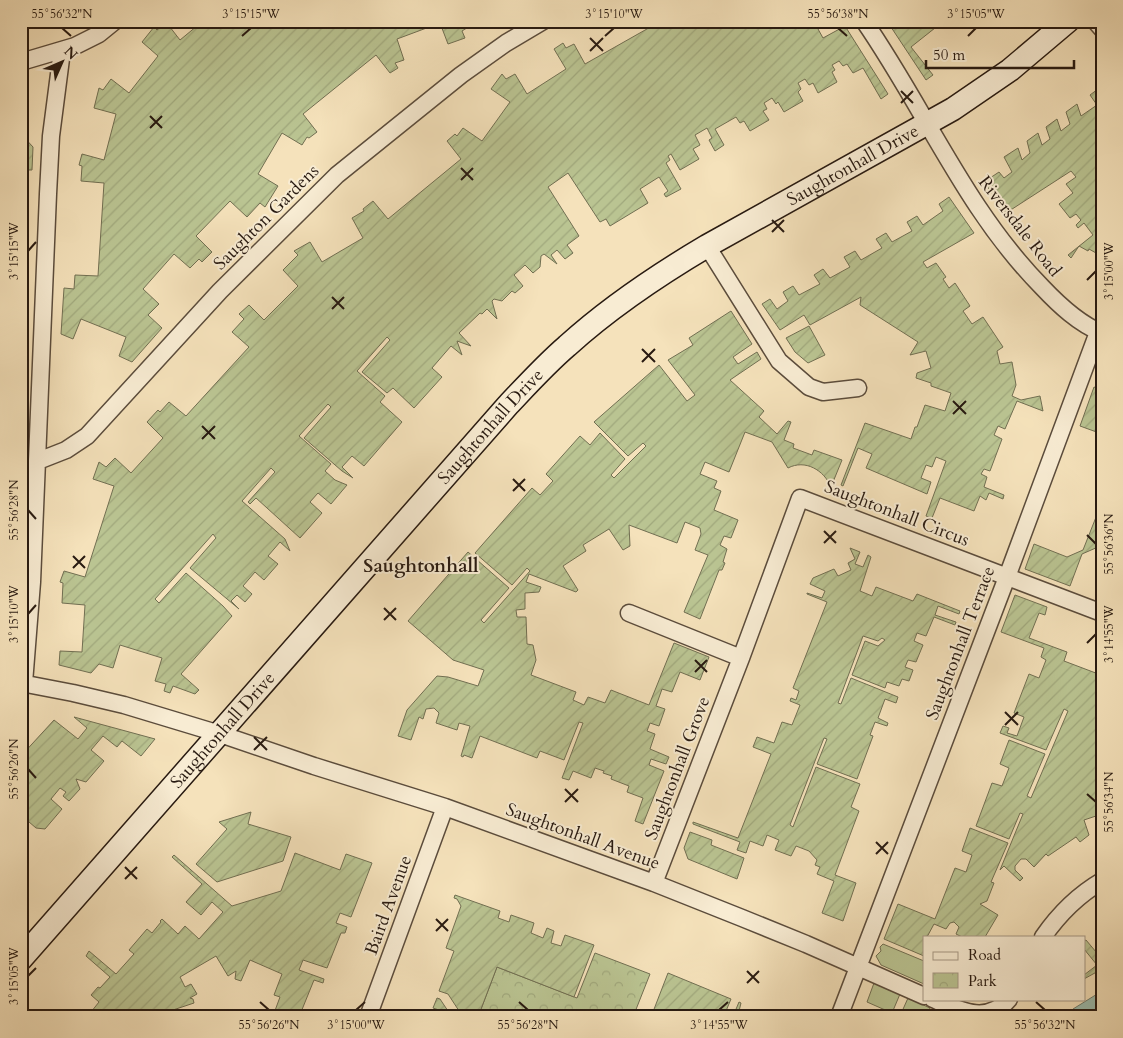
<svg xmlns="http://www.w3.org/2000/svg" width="1123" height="1038" font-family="Cardo,serif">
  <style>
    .grass { fill: #bac492; stroke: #716f52 }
    .park { fill: url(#park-crowns); stroke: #716f52 }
    .garden { fill: url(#garden-furrows); stroke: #716f52 }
    .water { fill: #9cbeb0; stroke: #6e7c70 }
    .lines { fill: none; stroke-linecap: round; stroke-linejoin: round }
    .street-casing { stroke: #5b4c3c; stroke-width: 19 }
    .secondary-casing { stroke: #281a11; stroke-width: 25 }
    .street { stroke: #f8ecd3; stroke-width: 16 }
    .secondary { stroke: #f8ecd3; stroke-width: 22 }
    .ticks { fill: none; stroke: #281a11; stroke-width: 2 }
    .labels { text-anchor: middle; stroke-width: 4; stroke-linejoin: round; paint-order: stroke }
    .street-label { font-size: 18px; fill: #281a11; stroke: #f8ecd3 }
    .neighbourhood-label { font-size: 19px; font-weight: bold; fill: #281a11; stroke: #f8ecd3 }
    .neatline { fill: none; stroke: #281a11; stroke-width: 2 }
    .ticks-label { font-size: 12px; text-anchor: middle; fill: #281a11 }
  </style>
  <defs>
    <pattern id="park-crowns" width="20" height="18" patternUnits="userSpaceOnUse" patternTransform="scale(1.25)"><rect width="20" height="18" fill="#bac492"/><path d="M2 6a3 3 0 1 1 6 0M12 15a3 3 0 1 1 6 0" fill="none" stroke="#a0a87d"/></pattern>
    <pattern id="garden-furrows" width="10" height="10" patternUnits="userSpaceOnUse" patternTransform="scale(1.25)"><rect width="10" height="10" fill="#bac492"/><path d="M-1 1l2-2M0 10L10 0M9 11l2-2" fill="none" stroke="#a0a87d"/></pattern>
  </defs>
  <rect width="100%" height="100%" fill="#f5e2bb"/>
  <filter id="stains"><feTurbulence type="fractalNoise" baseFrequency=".004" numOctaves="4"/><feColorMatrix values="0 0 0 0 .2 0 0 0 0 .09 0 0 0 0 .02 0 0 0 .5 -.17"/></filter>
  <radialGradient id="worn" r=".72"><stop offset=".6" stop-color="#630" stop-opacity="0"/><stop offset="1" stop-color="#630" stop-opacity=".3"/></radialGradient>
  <path class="grass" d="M883 944 924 961V984L881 965 876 956 881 951 880 947Z
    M874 983 900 994 892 1013 867 1002Z
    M908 998 930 1008 926 1017 900 1016Z"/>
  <path class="park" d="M595 953 650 974 633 1017H478L497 967 577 998Z"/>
  <path class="garden" d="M203 21H467L470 26 462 31 465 38 448 44 440 23 397 39 404 60 395 63 398 68 390 73 376 55 303 114 317 132 309 138 307 137 302 145 282 133 258 174 278 186 265 207 260 203 247 217 230 201 196 236 212 252 202 262 199 259 190 268 174 254 143 289 159 304 148 315 162 328 132 362 119 356 126 337 81 319 73 339 61 334 64 288 74 289 75 275 98 276 104 183 81 181 82 166 79 165 82 154 104 160 116 114 94 108 99 88 103 90 111 79 129 93 158 56 142 42 154 27 157 30 166 22 180 40Z
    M661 21H780L782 23 783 21H831L818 29 823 38 845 26 888 94 881 99 863 68 853 73 847 64 843 66 839 61 832 65 835 70 832 72 837 82 818 93 813 83 809 85 805 79 798 83 801 89 798 92 803 101 784 112 778 102 776 104 772 98 764 103 767 109 763 111 769 120 750 131 744 121 740 123 736 117 715 129 724 145 715 151 709 140 712 138 707 128 695 135 700 145 693 149 699 159 680 170 671 154 668 156 670 160 666 163 681 189 666 197 664 194 668 191 659 177 640 189 648 203 610 226 606 219 600 222 568 173 548 187 579 236 567 245 573 253 565 259 557 250 551 255 557 264 544 254 541 256 540 267 533 273 525 265 514 275 523 286 515 293 512 291 502 301 494 299 492 301 497 319 487 309 482 314 480 313 459 333 471 346 457 341 462 355 451 346 432 368 442 377 414 408 393 388 387 393 362 372 390 340 387 337 357 371 385 396 380 402 402 422 364 466 352 456 342 467 353 478 342 471 304 438 331 407 328 404 299 436 331 464 325 471 335 480 347 485 331 504 318 493 310 502 322 513 300 538 256 498 250 504 248 502 275 472 271 468 242 501 285 539 290 551 280 542 268 556 278 564 264 580 255 572 243 586 252 594 245 602 237 595 231 601 239 609 190 568 216 538 213 534 155 599 159 603 186 573 223 606 232 616 181 674 199 690 195 694 173 686 170 693 164 691 166 684 155 681 162 658 120 645 113 668 99 664 91 673 59 665 60 651 82 652 85 605 62 603 63 583 60 582 64 571 85 577 114 486 93 479 99 462 106 467 115 458 131 473 163 438 147 422 158 410 160 412 169 402 186 416 249 347 232 332 244 319 239 314 249 305 264 320 298 286 283 270 298 255 294 251 310 242 322 262 363 238 352 218 364 211 363 209 373 201 388 219 461 159 447 141 455 134 457 136 463 128 482 141 510 102 491 89 502 74 506 79 515 74 527 94 566 69 554 49 563 43 566 48 574 44 585 64Z
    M887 21H930L935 28 911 47 933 75 926 80Z
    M1098 89 1102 101V244L1096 253 1089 249 1088 251 1079 246 1071 258 1068 255 1093 235 1084 223 1078 228 1076 225 1081 220 1076 214 1070 218 1059 204 1073 193 1066 184 1076 177 1071 171 1006 213 984 182 999 172 1004 178 1012 172 1004 157 1018 148 1022 160 1030 153 1027 141 1038 133 1042 145 1050 139 1046 127 1057 119 1061 131 1070 124 1066 112 1077 104 1081 116 1097 105 1090 95Z
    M21 134 33 147 32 170H21Z
    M949 197 974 233 923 262 927 268 936 263 946 277 943 279 949 288 955 283 970 306 963 311 972 324 983 317 1003 347 997 351 1000 364 1012 362 1016 385 1012 396 1021 400 1040 396 1043 411 1017 401 1005 429 998 426 994 435 1002 439 990 471 984 469 981 474 987 477 984 487 1004 495 1003 499 989 493 986 500 980 496 974 511 940 498 932 518 926 516 946 461 936 457 932 467 926 465 921 478 931 482 927 494 866 468 872 454 858 448 843 486 841 485 865 423 911 439 915 427H917L925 405 945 411 951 393 931 386V383L916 378 917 373 931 368 926 351 910 355 918 342 860 305 861 297 810 325 804 315 780 330 762 304 770 299 777 309 788 301 783 292 793 286 799 295 820 284 814 275 823 269 830 278 850 267 844 257 855 251 861 260 882 248 876 239 886 233 892 242 912 231 907 222 917 216 923 225 943 211 939 204Z
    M731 311 752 344 733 357 738 364 757 352 761 359 730 380 764 411 759 417 777 434 788 421 791 422 784 440 794 444 793 448 812 455 814 450 842 460 831 487C824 470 805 459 788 468L772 442 745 432 729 472 705 462 700 474 717 481 714 488 721 491 714 510 738 520 731 538 724 536 720 545 727 549 723 562 725 563 722 570H719L700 619 684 612 708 555 695 550 701 534 700 528 685 522 677 543 629 525 630 546 623 550 609 529 583 545 586 551 563 566 578 590 576 592 529 574 526 582 541 587 539 592 525 593V609L516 610 517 617H526L527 644 533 645 536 660 531 675 576 692 573 700 584 705 588 697 605 703 611 690 649 705 674 643 709 657 700 680 680 672 672 692 662 689 656 706 665 709 659 726 650 723 647 731 655 734 650 749 669 757 666 764 651 759 649 765 664 771 643 824 635 821 643 798 627 792 629 786 611 779 612 776 603 773 604 771 595 768 591 778 573 771 569 780 562 778 583 723 579 722 564 760 540 751 537 758 480 736 472 758 464 755 463 757 461 756 470 726 459 723 457 730 436 723 439 713 434 708 426 709 423 719 419 717 411 740 398 736 407 710 437 676 448 677 478 686 484 670 453 660 408 621 468 552 509 588 481 620 484 623 530 571 527 568 512 585 475 553 532 488 540 495 553 481 546 474 580 436 590 445 600 433 625 459 611 475 614 478 646 446 643 443 628 456 594 422 659 365 687 401 695 395 668 360 693 345 689 338Z
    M809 326 825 355 808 363 795 352 786 338Z
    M1094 387 1102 390V408L1099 417 1102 419V434L1080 426Z
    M1102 502V548L1098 547 1082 554 1070 586 1025 569 1034 544 1067 557 1083 550Z
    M850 548 860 552 855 564 863 567 868 555 871 557 860 591 872 596 876 587 913 601 917 594 960 611 959 614 938 606 935 615 956 622 955 625 934 617 926 636 917 633 914 641 923 645 916 662 908 660 905 667 913 670 909 681 902 679 899 686 887 682 885 688 852 675 865 641 878 646 885 640 882 638 878 641 863 636 838 703 841 704 851 678 898 697 896 703 885 699 878 718 888 723 887 726 875 722 870 735 873 736 857 779 817 764 827 739 824 738 790 825 793 827 816 767 860 784 851 807 859 811 835 875 856 883 843 921 822 913 834 881 817 874 820 867 815 865 817 860 809 851 796 846 791 856 775 850 779 840 767 835 763 846 750 841 746 853 737 850 740 842 693 824V822L738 838 771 754 753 747 757 737 774 743 782 722 792 725 800 705 790 701 791 698 796 700 799 691 793 688 827 602 807 594V593L822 598 825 591 810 584 813 578 834 569 838 576 851 570 848 563 855 559Z
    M1015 595 1047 607 1045 615 1039 613 1029 638 1067 652 1064 661 1101 675 1100 708 1102 709V814L1084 820 1089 835 1080 842 1076 837 1048 856 1046 854 1034 867 1026 859H1021L1015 866V870L1023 878 1020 881 1004 866 1000 870 1023 814 1020 813 1009 839 976 826 992 783 1002 786 1009 768 1000 764 1009 740 1045 754 1027 796 1031 798 1068 711 1064 709 1046 750 1000 733 1003 726 1009 728 1007 733 1017 736 1024 717 1014 713 1029 674 1039 678 1046 660 1041 657 1044 648 1001 632Z
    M74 717 155 739 141 756 122 741 117 747 103 736 91 750 104 761 86 782 76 779 80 789 69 801 63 796 66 792 60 788 51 799 62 809 45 829 36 828 21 815V756L54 720 78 739 87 728Z
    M251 812 248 824 291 837 283 861 217 882 196 864 227 829 219 822Z
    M970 828 1008 843 991 882 994 883 987 901 980 904 998 915 985 937H962L956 934 959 927 954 922 950 923 946 929 934 924 927 937H924V956L884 939 898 904 935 919 955 868 966 872 972 855 962 851Z
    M690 832 712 840 711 845 744 858 737 879 688 859 684 848Z
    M295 853 340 870 346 854 372 863 351 917 340 913 336 923 347 927 345 933H341L327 968 303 960 299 970 324 979 323 983 314 980 299 1017 273 1016 280 997 274 995 282 974 250 960 241 981 235 979 236 971 228 976 216 956 180 977 185 987 191 984 197 994 190 998 193 999 194 1003 173 1010 176 1017H87L99 1002 91 995 98 987 100 988 110 977 86 956 89 951 116 974 134 954 129 950 147 929 152 933 161 922 160 921 162 919 178 934 185 926 199 939 223 912 212 902 201 915 186 902 202 884 172 857 174 855 232 906 281 891Z
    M455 895 500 911 498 918 509 922 511 915 534 923 531 933 543 938 547 928 554 931 551 943 561 946 565 935 594 945 574 997 497 967 478 1017H463L448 994 439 991 454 951 446 948 461 906 457 899 454 898Z
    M1086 940 1102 959V969L1084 979V975L1097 965 1084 949V941Z
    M668 973 731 999 726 1011 734 1014 739 1002 741 1003 739 1011 752 1017H651Z
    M437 998 440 999 452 1017H440L442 1011 433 1008Z"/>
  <path class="water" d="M1102 991V1017H1066L1073 1009Z"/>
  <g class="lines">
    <defs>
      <path id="street" d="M864 21C925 109 966 210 1042 287 1059 305 1079 324 1102 333
        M1095 21 1102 29
        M21 62 75 46 99 34 115 21
        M707 246 779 361 809 387 823 392 858 388
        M38 461 66 450 87 436 220 291 337 175 461 75 506 43 543 21
        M629 613 741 658
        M21 683 73 693 124 705 220 734 314 766 445 807 654 883 742 918 806 944 924 996
        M24 683 32 582 48 194 51 136 62 51
        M654 883 741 658 800 498 1102 613
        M1043 937C1059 914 1078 895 1102 881
        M933 999C959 1010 987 1025 1009 999
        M368 1017 445 807
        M839 1017 1007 577 1098 332"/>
      <g id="secondary">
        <path id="s1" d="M21 959 508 405C527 385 546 364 567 346 610 307 658 275 707 246L953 109 1010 70 1068 21"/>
      </g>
    </defs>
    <use href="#street" class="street-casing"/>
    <use href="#secondary" class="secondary-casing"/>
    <use href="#street" class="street"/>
    <use href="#secondary" class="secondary"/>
  </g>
  <path class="ticks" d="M62 28 71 36M838 28 847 36M242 36 251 28M605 36 614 28M968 36 976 28M590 38 603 51M590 51 603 38M901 91 913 103M901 103 913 91M150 116 162 128M150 128 162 116M461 168 473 180M461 180 473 168M772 220 784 232M772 232 784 220M28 251 36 242M1087 280 1096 271M332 297 344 309M332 309 344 297M642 349 655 362M642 362 655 349M953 401 966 414M953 414 966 401M202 426 215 439M202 439 215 426M513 479 525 491M513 491 525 479M28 510 36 519M824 531 836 543M1087 535 1096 544M824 543 836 531M73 556 85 568M73 568 85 556M384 608 396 620M28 614 36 605M384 620 396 608M1087 643 1096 634M695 660 707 672M695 672 707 660M1005 712 1018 725M1005 725 1018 712M254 737 267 750M254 750 267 737M28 769 36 778M565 789 578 802M1087 794 1096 802M565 802 578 789M876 842 888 854M876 854 888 842M125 867 137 879M125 879 137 867M436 919 448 931M436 931 448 919M747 971 759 983M28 976 36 968M747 983 759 971M260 1002 269 1010M519 1002 528 1010M1036 1002 1045 1010M356 1010 365 1002M719 1010 728 1002"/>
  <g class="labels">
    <g class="street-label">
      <text dy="6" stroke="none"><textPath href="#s1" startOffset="1160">Saughtonhall Drive</textPath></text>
      <text transform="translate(266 217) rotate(-45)" y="6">Saughton Gardens</text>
      <text transform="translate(1020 226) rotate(52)" y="6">Riversdale Road</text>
      <text dy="6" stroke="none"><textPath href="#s1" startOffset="710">Saughtonhall Drive</textPath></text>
      <text transform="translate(897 513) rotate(21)" y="6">Saughtonhall Circus</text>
      <text transform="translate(960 643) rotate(-69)" y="6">Saughtonhall Terrace</text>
      <text dy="6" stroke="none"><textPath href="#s1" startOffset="305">Saughtonhall Drive</textPath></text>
      <text transform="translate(677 768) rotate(-69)" y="6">Saughtonhall Grove</text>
      <text transform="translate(583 836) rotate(20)" y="6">Saughtonhall Avenue</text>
      <text transform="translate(388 905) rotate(-70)" y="6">Baird Avenue</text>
    </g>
    <g class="neighbourhood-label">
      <text x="421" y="572">Saughtonhall</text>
    </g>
  </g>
  <rect width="1123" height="1038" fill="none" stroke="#f5e2bb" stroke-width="55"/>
  <rect x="923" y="936" width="162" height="65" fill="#f8ecd3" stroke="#a59885"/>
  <rect x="933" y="952" width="25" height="8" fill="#f8ecd3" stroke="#a59885"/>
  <text x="968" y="960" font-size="15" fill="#281a11">Road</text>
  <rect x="933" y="973" width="25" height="15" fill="url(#park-crowns)" stroke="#a59885"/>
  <text x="968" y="986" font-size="15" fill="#281a11">Park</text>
  <g transform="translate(62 62) rotate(45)" stroke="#f8ecd3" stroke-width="4" paint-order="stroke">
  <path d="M0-4L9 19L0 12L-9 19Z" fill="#281a11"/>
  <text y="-8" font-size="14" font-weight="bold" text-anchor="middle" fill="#281a11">N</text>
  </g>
  <path d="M926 60v8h148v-8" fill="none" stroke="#281a11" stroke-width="2.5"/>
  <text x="933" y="60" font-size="15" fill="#281a11" stroke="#f8ecd3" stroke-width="4" paint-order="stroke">50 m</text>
  <rect x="28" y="28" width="1068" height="982" class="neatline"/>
  <g class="ticks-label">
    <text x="62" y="18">55°56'32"N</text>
    <text x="251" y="18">3°15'15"W</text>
    <text x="614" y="18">3°15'10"W</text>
    <text x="838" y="18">55°56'38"N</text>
    <text x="976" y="18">3°15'05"W</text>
    <text transform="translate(14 251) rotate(-90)" y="4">3°15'15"W</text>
    <text transform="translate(1109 271) rotate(-90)" y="4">3°15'00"W</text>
    <text transform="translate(14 510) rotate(-90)" y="4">55°56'28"N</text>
    <text transform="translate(1109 544) rotate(-90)" y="4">55°56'36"N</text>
    <text transform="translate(14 614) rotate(-90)" y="4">3°15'10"W</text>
    <text transform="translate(1109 634) rotate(-90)" y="4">3°14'55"W</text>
    <text transform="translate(14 769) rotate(-90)" y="4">55°56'26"N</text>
    <text transform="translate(1109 802) rotate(-90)" y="4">55°56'34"N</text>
    <text transform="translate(14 976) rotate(-90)" y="4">3°15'05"W</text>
    <text x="269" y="1029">55°56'26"N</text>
    <text x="356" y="1029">3°15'00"W</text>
    <text x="528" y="1029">55°56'28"N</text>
    <text x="719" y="1029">3°14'55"W</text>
    <text x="1045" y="1029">55°56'32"N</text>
  </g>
  <rect width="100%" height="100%" filter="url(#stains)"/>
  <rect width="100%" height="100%" fill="url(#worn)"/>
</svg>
